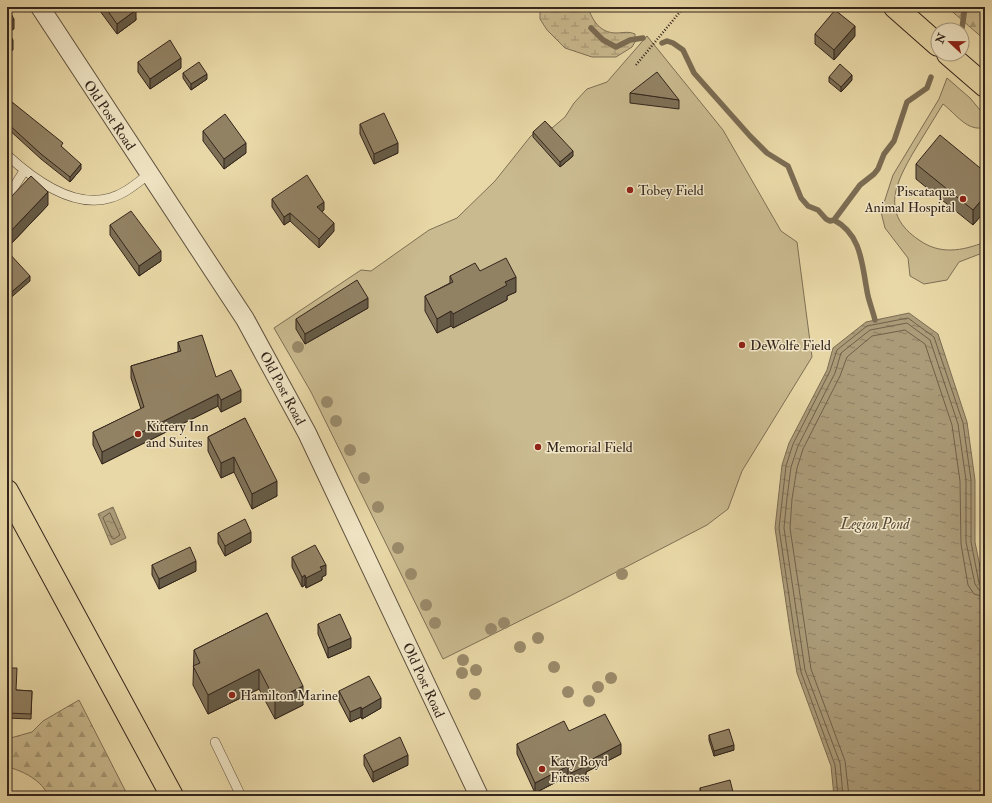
<svg xmlns="http://www.w3.org/2000/svg" width="992" height="803" font-family="'IM FELL Double Pica',serif">
  <style>
    .grass { fill: #caba8f; stroke: #7e7056 }
    .forest { fill: url(#forest-firs); stroke: #7e7056 }
    .wetland { fill: url(#wetland-marsh); stroke: #7e7056 }
    .water { fill: url(#water-ripples); stroke: #7b6c53 }
    .lines { fill: none; stroke-linecap: round; stroke-linejoin: round }
    .shore { stroke: #6f604a; stroke-width: 1 }
    .stream { stroke: #7b6c53; stroke-width: 5.5 }
    .lane-casing { stroke: #60523f; stroke-width: 10 }
    .street-casing { stroke: #60523f; stroke-width: 20 }
    .primary-casing { stroke: #33251c; stroke-width: 24 }
    .path { stroke: #33251c; stroke-width: 2.5; stroke-dasharray: 1 2; stroke-linecap: butt }
    .lane { stroke: #f1e6c6; stroke-width: 9 }
    .street { stroke: #f1e6c6; stroke-width: 18 }
    .primary { stroke: #e9d8a7; stroke-width: 22 }
    .tree { fill: #9a8a6a }
    .wall { fill: #7e7056; stroke: #33251c }
    .shaded-wall { fill: #665b46; stroke: #33251c }
    .building { fill: #928264; stroke: #33251c }
    .poi-dot { fill: #8f2418; stroke: #f1e6c6; stroke-width: 1.5 }
    .labels { text-anchor: middle; stroke-width: 3; stroke-linejoin: round; paint-order: stroke }
    .street-label { font-size: 14px; fill: #33251c; stroke: #f1e6c6 }
    .poi-label { font-size: 14px; fill: #33251c; stroke: #f1e6c6; text-anchor: start }
    .water-label { font-size: 15px; font-style: italic; fill: #574838; stroke: #f1e6c6 }
  </style>
  <defs>
    <pattern id="forest-firs" width="22" height="20" patternUnits="userSpaceOnUse"><rect width="22" height="20" fill="#caba8f"/><path d="M5 1l3.5 6h-7zM16 11l3.5 6h-7z" fill="#a59774"/></pattern>
    <pattern id="wetland-marsh" width="20" height="14" patternUnits="userSpaceOnUse"><rect width="20" height="14" fill="#caba8f"/><path d="M1 5h8M5 5V1M11 12h8M15 12V8" fill="none" stroke="#a59774"/></pattern>
    <pattern id="water-ripples" width="26" height="14" patternUnits="userSpaceOnUse"><rect width="26" height="14" fill="#ab9b78"/><path d="M2 4q2-2 4 0t4 0M15 11q2-2 4 0t4 0" fill="none" stroke="#8c7e62"/></pattern>
  </defs>
  <rect width="100%" height="100%" fill="#e9d8a7"/>
  <filter id="stains"><feTurbulence type="fractalNoise" baseFrequency=".005" numOctaves="4"/><feColorMatrix values="0 0 0 0 .2 0 0 0 0 .09 0 0 0 0 .02 0 0 0 .5 -.17"/></filter>
  <radialGradient id="worn" r=".72"><stop offset=".6" stop-color="#630" stop-opacity="0"/><stop offset="1" stop-color="#630" stop-opacity=".3"/></radialGradient>
  <path class="grass" d="M647 36 723 130 781 231 797 242 812 357 742 471 728 509 707 525 568 597 443 659 311 392 274 328 361 270 371 271 429 230 457 218 495 181 530 137 545 122 552 128 565 117 574 103 587 89 607 82Z
    M947 78 970 98 985 116V127C968 133 955 113 943 104 934 119 925 133 916 148 896 182 879 213 919 240 940 255 962 251 985 242V252L959 262 947 280 924 284 910 276 908 258 885 228 881 212 893 175 939 99Z"/>
  <path class="forest" d="M947 7H985V40Z
    M79 700 128 796H48C43 781 22 770 7 767V739L32 732 43 721Z"/>
  <path class="wetland" d="M540 7H588C592 20 600 33 616 33 623 33 628 31 635 34V42L632 47 616 57H592L565 48 547 30 540 19Z"/>
  <path class="water" d="M909 313 938 334 967 422 975 480V542L985 592V796H834L831 766 797 673 790 630 775 528 782 465 789 443 827 370 833 348 866 322Z
    M113 507 126 538 111 545 98 514Z"/>
  <g class="lines">
    <path class="shore" d="M110 513 120 535 114 539 112 538 103 518Z
      M838 796 835 765 801 672 794 630 779 528 786 466 793 444 830 371 837 350 867 326 908 318 934 337 963 423 971 480V542L979 583 985 586
      M843 796 840 763 805 670 784 528 787 498 791 467 798 446 835 373 841 353 870 330 907 323 930 340 958 424 966 480V542L975 584 979 590 985 591
      M849 796 845 761 811 669 790 528 792 499 797 468 803 449 840 376 847 357 872 336 905 330 925 344 952 425 960 481 961 544 968 585 974 594 985 597"/>
    <path class="stream" d="M591 28 603 40 616 47 630 40 643 38
      M962 28 965 7
      M662 43 667 41 673 43 683 50 694 73 750 136 767 153 788 166 801 198 808 206 818 210 826 219 830 221 834 220C863 235 862 268 868 296 870 304 873 312 875 320
      M834 220 860 185 874 174 878 169 884 154 894 141 907 102 927 88 931 77"/>
    <defs>
      <path id="lane" d="M7 155C32 178 73 209 110 198 125 194 137 183 149 174
        M7 198 24 171
        M215 742 241 796"/>
      <path id="street" d="M40 7 245 319 307 433 479 796"/>
      <path id="primary" d="M895 7 938 45
        M948 54 985 86
        M7 491 172 796"/>
    </defs>
    <use href="#lane" class="lane-casing"/>
    <use href="#street" class="street-casing"/>
    <use href="#primary" class="primary-casing"/>
    <path class="path" d="M636 65 684 7"/>
    <use href="#lane" class="lane"/>
    <use href="#street" class="street"/>
    <use href="#primary" class="primary"/>
  </g>
  <g class="tree">
    <circle cx="298" cy="347" r="6"/>
    <circle cx="327" cy="402" r="6"/>
    <circle cx="336" cy="421" r="6"/>
    <circle cx="350" cy="450" r="6"/>
    <circle cx="364" cy="478" r="6"/>
    <circle cx="378" cy="507" r="6"/>
    <circle cx="398" cy="548" r="6"/>
    <circle cx="411" cy="574" r="6"/>
    <circle cx="622" cy="574" r="6"/>
    <circle cx="426" cy="605" r="6"/>
    <circle cx="435" cy="623" r="6"/>
    <circle cx="504" cy="623" r="6"/>
    <circle cx="491" cy="629" r="6"/>
    <circle cx="538" cy="638" r="6"/>
    <circle cx="520" cy="647" r="6"/>
    <circle cx="463" cy="660" r="6"/>
    <circle cx="554" cy="667" r="6"/>
    <circle cx="476" cy="670" r="6"/>
    <circle cx="462" cy="673" r="6"/>
    <circle cx="611" cy="678" r="6"/>
    <circle cx="598" cy="687" r="6"/>
    <circle cx="568" cy="692" r="6"/>
    <circle cx="475" cy="694" r="6"/>
    <circle cx="589" cy="701" r="6"/>
  </g>
  <path class="wall" d="M97 7H134L136 20 117 34Z
    M815 34 855 36 834 60 815 44Z
    M138 62 181 68 150 89 138 72Z
    M183 73 207 79 191 90 183 78Z
    M829 77 852 80 841 92 829 82Z
    M630 93 679 100V109L630 103Z
    M7 98 63 148 81 169 70 182 41 159 7 128Z
    M360 124 398 153 374 164 360 134Z
    M203 131 246 153 224 169 203 141Z
    M533 132 573 156 560 167 533 137Z
    M916 164 985 172V211L973 225 916 179Z
    M7 199 8 200 48 205 9 246 7 243Z
    M272 199 324 210 322 212 334 231 319 248 290 221 284 225 272 207Z
    M110 225 161 261 139 276 110 235Z
    M480 271 516 292 507 296V300L453 328 451 326 437 333 425 311V296L450 283V276Z
    M368 308 305 344 296 329V319Z
    M178 342 216 377 241 402 221 412 218 406 102 464 93 445V432L141 409 131 378V366L178 352Z
    M245 418 277 496 252 509 234 472 221 478 208 451V437Z
    M218 533 251 542 225 556 218 543Z
    M292 557 326 575 322 577V580L306 588 305 585 302 587 292 567Z
    M152 565 196 571 159 589 152 575Z
    M267 613 303 705 275 719 259 689 208 714 193 685 194 650Z
    M318 624 351 648 328 658 318 634Z
    M7 668 16 690 32 691 31 719 7 718Z
    M339 691 381 708 362 719 361 717 350 722 339 701Z
    M709 735 734 750 714 756 709 740Z
    M517 744 621 754 586 772V776L571 783 568 776 535 793 517 754Z
    M364 755 408 765 373 782 364 765Z
    M700 788 734 796H700Z"/>
  <path class="shaded-wall" d="M136 10V20L117 34V24Z
    M14 19V29L7 33V23Z
    M855 26V36L834 60V50Z
    M13 40V50L7 54V44Z
    M181 58V68L150 89V79Z
    M207 74V79L191 90V84Z
    M852 75V80L841 92V87Z
    M246 143V153L224 169V159Z
    M398 143V153L374 164V154Z
    M573 151V156L560 167V162Z
    M81 164V169L70 182V177Z
    M48 192V205L9 246V233Z
    M985 196V211L973 225V210Z
    M324 202V210L317 215V207Z
    M290 213V221L284 225V217Z
    M334 223V231L319 248V239Z
    M161 251V261L139 276V266Z
    M30 276V281L7 301V296Z
    M516 277V292L507 296V300L453 328V314L505 282Z
    M368 298V308L305 344V334Z
    M451 311V326L437 333V319Z
    M241 390V402L221 412V400Z
    M218 394V406L102 464V452Z
    M234 457V472L221 478V463Z
    M277 481V496L252 509V494Z
    M251 532V542L225 556V546Z
    M196 561V571L159 589V579Z
    M326 565V575L322 577V580L306 588V578L320 567Z
    M305 575V585L302 587V577Z
    M351 638V648L328 658V648Z
    M259 669V689L208 714V695Z
    M303 686V705L275 719V700Z
    M381 698V708L362 719V709Z
    M361 707V717L350 722V712Z
    M621 744V754L586 772V776L571 783V773L585 763Z
    M734 745V750L714 756V751Z
    M408 755V765L373 782V772Z
    M568 766V776L535 793V783Z"/>
  <path class="building" d="M7 7 14 19 7 23Z
    M105 7H134L136 10 117 24Z
    M835 10 855 26 834 50 815 34Z
    M7 30 13 40 7 44Z
    M170 40 181 58 150 79 138 62Z
    M199 62 207 74 191 84 183 73Z
    M840 64 852 75 841 87 829 77Z
    M657 72 679 100 630 93Z
    M7 98 63 143 61 146 81 164 70 177 41 154 7 123Z
    M384 113 398 143 374 154 360 124Z
    M225 114 246 143 224 159 203 131Z
    M545 121 573 151 560 162 533 132Z
    M940 135 985 172V196L973 210 916 164Z
    M307 175 324 202 317 207 334 223 319 239 290 213 284 217 272 199Z
    M31 176 48 192 9 233 7 230V199L8 200Z
    M131 211 161 251 139 266 110 225Z
    M8 252 30 276 7 296V253Z
    M506 258 516 277 505 282 507 285 453 314 451 311 437 319 425 296 453 282 450 276 475 263 480 271Z
    M357 280 368 298 305 334 296 319Z
    M202 335 216 377 231 370 241 390 221 400 218 394 102 452 93 432 144 407 131 366 181 351 178 342Z
    M245 418 277 481 252 494 234 457 221 463 208 437Z
    M245 519 251 532 225 546 218 533Z
    M315 545 326 565 320 567 322 570 306 578 305 575 302 577 292 557Z
    M190 547 196 561 159 579 152 565Z
    M267 613 303 686 275 700 259 669 208 695 193 666 200 663 194 650Z
    M340 614 351 638 328 648 318 624Z
    M7 668H17L16 690 32 691 31 714 7 713Z
    M369 676 381 698 362 709 361 707 350 712 339 691Z
    M605 714 621 744 585 763 586 766 571 773 568 766 535 783 517 744 564 721 569 731Z
    M729 729 734 745 714 751 709 735Z
    M400 737 408 755 373 772 364 755Z
    M730 780 734 796H702L700 788Z"/>
  <g class="poi-dot">
    <circle cx="630" cy="190" r="4"/>
    <circle cx="963" cy="199" r="4"/>
    <circle cx="742" cy="345" r="4"/>
    <circle cx="138" cy="434" r="4"/>
    <circle cx="538" cy="447" r="4"/>
    <circle cx="232" cy="695" r="4"/>
    <circle cx="542" cy="769" r="4"/>
  </g>
  <g class="labels">
    <g class="street-label">
      <text transform="translate(110 115) rotate(56)" y="5">Old Post Road</text>
      <text transform="translate(283 388) rotate(62)" y="5">Old Post Road</text>
      <text transform="translate(424 680) rotate(65)" y="5">Old Post Road</text>
    </g>
    <g class="poi-label">
      <text x="638" y="195">Tobey Field</text>
      <text x="955" y="196" text-anchor="end">Piscataqua<tspan x="955" dy="16">Animal Hospital</tspan></text>
      <text x="750" y="350">DeWolfe Field</text>
      <text x="146" y="431">Kittery Inn<tspan x="146" dy="16">and Suites</tspan></text>
      <text x="546" y="452">Memorial Field</text>
      <text x="240" y="700">Hamilton Marine</text>
      <text x="550" y="766">Katy Boyd<tspan x="550" dy="16">Fitness</tspan></text>
    </g>
    <g class="water-label">
      <text x="875" y="529">Legion Pond</text>
    </g>
  </g>
  <rect width="992" height="803" fill="none" stroke="#e9d8a7" stroke-width="24"/>
  <rect x="8" y="8" width="976" height="787" fill="none" stroke="#33251c" stroke-width="2"/>
  <rect x="12" y="12" width="968" height="779" fill="none" stroke="#33251c"/>
  <g transform="translate(950 42) rotate(292)"><circle r="19" fill="#f1e6c6" stroke="#a59982"/>
  <path d="M0-3L7 15L0 10L-7 15Z" fill="#8f2418"/>
  <text y="-6" font-size="11" font-weight="bold" text-anchor="middle" fill="#33251c">N</text>
  </g>
  <rect width="100%" height="100%" filter="url(#stains)"/>
  <rect width="100%" height="100%" fill="url(#worn)"/>
</svg>
